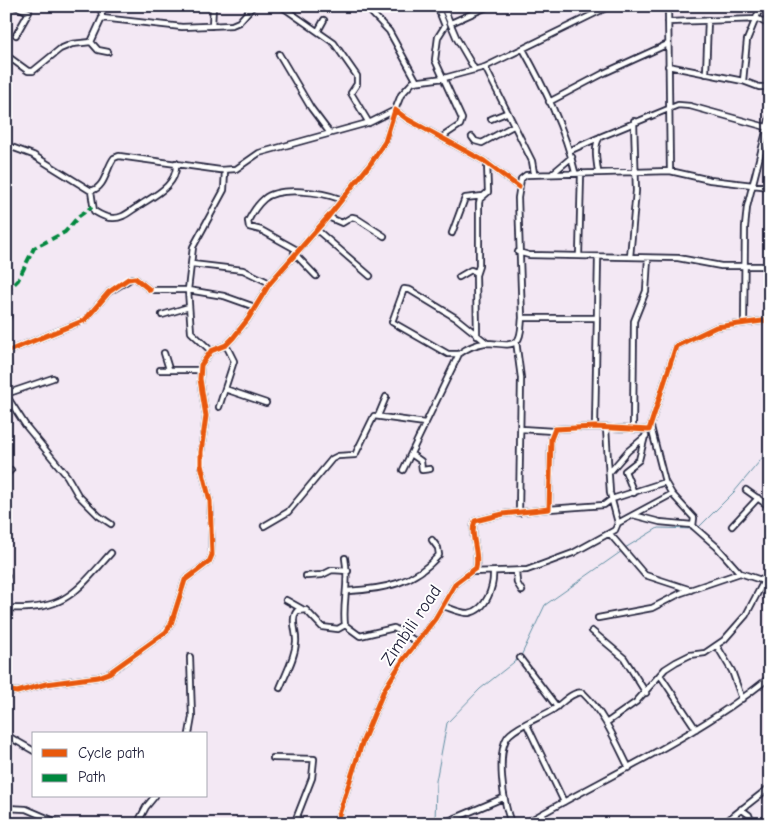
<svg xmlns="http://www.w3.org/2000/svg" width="776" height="830" font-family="'Comic Neue',sans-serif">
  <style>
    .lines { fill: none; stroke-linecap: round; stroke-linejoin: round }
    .stream { stroke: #608fa3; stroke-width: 1 }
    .minor-casing { stroke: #22223b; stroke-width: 8 }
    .minor { stroke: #fff; stroke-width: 4.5 }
    .quiet { stroke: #00873e; stroke-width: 4; stroke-dasharray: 8 4; stroke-linecap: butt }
    .cycleway-casing { stroke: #fff; stroke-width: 8 }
    .cycleway { stroke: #e8590c; stroke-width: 5 }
    .labels { text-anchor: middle; stroke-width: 4; stroke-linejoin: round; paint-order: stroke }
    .street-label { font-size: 18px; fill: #22223b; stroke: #fff }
  </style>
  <rect width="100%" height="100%" fill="#f3e8f4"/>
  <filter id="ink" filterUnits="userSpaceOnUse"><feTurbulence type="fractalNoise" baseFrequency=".02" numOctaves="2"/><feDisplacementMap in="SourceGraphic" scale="10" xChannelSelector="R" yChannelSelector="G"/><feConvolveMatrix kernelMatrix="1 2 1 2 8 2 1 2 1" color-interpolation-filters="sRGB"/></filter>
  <g filter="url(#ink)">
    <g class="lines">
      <path class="stream" d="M698 528 734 492 770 449
        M625 548 658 528 695 529
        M521 656 545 605 622 551
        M435 824 436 781 447 723 480 689 518 659"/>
      <defs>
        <path id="minor" d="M15 6 29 12 16 35
          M101 6 102 18
          M281 6 334 43 357 76V84L351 93 369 123
          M365 6 389 31 416 80
          M437 6 445 26 438 37 435 60 462 119 460 125 442 137
          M443 6 457 39 475 70
          M668 6 670 171
          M6 10 9 6
          M668 22 758 19 770 25
          M451 23 489 6
          M212 26 213 6
          M318 31 324 20
          M91 42 98 50 108 52
          M523 49C544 87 565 129 575 172
          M279 54 311 108 329 132
          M6 55 28 71H33L60 49 72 44 91 42 102 18 182 27 232 25 239 22 253 6
          M668 66 743 81 759 87H770
          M485 67 532 161 534 173
          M706 74 708 20
          M743 81 747 40 761 6
          M549 102 604 73 668 44
          M491 119 506 113
          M472 137 475 141 482 143 513 126
          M6 145 33 155 91 191C106 187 106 168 114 158L119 156 220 170 236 169 259 153 371 122 395 110 401 95 413 82 444 78 485 67 610 6
          M569 151 598 138
          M598 172C597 162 593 146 600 137L678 105 690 106 766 127
          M553 173 572 157
          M91 191 94 211C99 214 105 218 112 218 122 219 129 212 137 207 153 196 178 186 176 163
          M328 217 342 223 352 217 356 218 384 236
          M317 230 370 276
          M452 233 465 198 483 196
          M297 250 261 230 249 227 248 221C252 213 257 205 264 199 279 186 322 192 340 199
          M518 252 529 255 678 258 721 266H770
          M294 253 316 276
          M579 256 581 173
          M630 257 636 191 634 121
          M192 264 243 270 270 283
          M767 266 770 254
          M459 277 471 270 476 272
          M162 315 189 307
          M522 318H597
          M6 321 8 317
          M744 322 745 227 747 207 770 116
          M477 336 476 275 479 266V203L480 199 488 192 487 163
          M516 341 521 378 519 513
          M211 351 191 332 188 290 193 247 224 190 225 170
          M6 352 85 320 109 292 132 278H135L150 290H188L224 296 255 307
          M164 353 169 369
          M459 354H448L392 322 404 289 410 290 456 318 487 343
          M160 370H200
          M225 389 266 403
          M6 394 53 378
          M6 395 26 426 67 476 78 495 99 516 111 524
          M219 407 234 361 226 345
          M378 416 386 397
          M595 427 598 257
          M651 427 665 482 672 494 694 518 693 526 717 547 740 573
          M633 428 634 321 646 291 648 258
          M521 429 553 431
          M411 454 421 461 422 470 430 469
          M403 470 459 354C467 348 476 344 485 343 495 342 509 348 517 341 522 336 521 324 522 318L518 198 521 179 526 175 670 171 710 180 770 187
          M609 473 628 451 646 436
          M6 475 11 470
          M746 490 770 507
          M634 493 625 471 639 460 645 436
          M549 509 604 505 612 499 665 482
          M633 515 660 522 692 525
          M618 523 672 494
          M264 526 288 512 332 459 338 456 355 455 374 416 425 423
          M732 526 758 498
          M610 534 645 575 691 590
          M345 558C350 584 342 602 345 625L360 636 394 628 417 642
          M516 571 517 583 522 591
          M472 572 527 570 573 553 615 530 618 523 610 493 606 428
          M6 576H7
          M306 576 322 575 332 570 348 571
          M348 591C384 589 414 584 439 555L438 548 432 540
          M286 600 302 609
          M443 606C450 608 462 614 469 613 487 610 494 586 493 572
          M6 608C65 611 75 593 111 553
          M598 618 652 608 681 593 740 573 764 581 770 580
          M592 631 624 658 646 693
          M717 646 732 671 742 699
          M520 658 557 707
          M660 675 696 729
          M280 688C286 673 295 658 296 642 297 632 290 619 297 611L306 610 322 627 338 629 345 625
          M6 690 17 692 46 684 98 677 109 673 166 632 171 624 185 580 209 562 212 555 210 501 201 465V452L206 416 200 379 201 365 211 351 226 345 233 338 248 319 270 283 328 217 371 163 385 142 395 110 407 119 484 161 519 187
          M606 723 636 702 665 669 676 662 690 655 705 653 724 640 746 615 764 581
          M527 725 564 802
          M189 734 192 717 190 657
          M6 735 34 751
          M273 758 314 759 312 778 294 824
          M6 808 26 809 61 824
          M741 809 749 815 752 824
          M6 822V824
          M446 822 503 798
          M137 824 146 807 155 796
          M336 824 362 743 384 690 403 660 435 619 456 583 476 568C480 553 469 534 475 521L503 514 549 509 551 439 555 429 595 427 649 430 676 346 716 327 770 320
          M512 824C503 808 495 747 510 734 522 723 540 718 554 709 562 703 574 690 583 693 604 713 616 742 629 768
          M524 824C607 776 695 738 770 677
          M723 824 770 787"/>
      </defs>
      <use href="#minor" class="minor-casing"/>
      <use href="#minor" class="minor"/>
      <path class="quiet" d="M6 292 18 280 34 248 65 232 79 216 92 207
        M6 312 8 317"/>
      <defs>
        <path id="cycleway" d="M6 352 85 320 109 292 128 279 135 278 150 290
          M6 690 17 692 46 684 98 677 109 673 166 632 171 624 185 580 209 562 212 555 210 501 201 465V452L206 416 200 379 201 365 211 351 226 345 233 338 248 319 270 283 328 217 371 163 385 142 395 110 407 119 484 161 519 187
          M336 824 362 743 384 690 403 660 435 619 456 583 476 568C480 553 469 534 475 521L503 514 549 509 551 439 555 429 595 427 649 430 676 346 716 327 770 320"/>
      </defs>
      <use href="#cycleway" class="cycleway-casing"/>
      <use href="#cycleway" class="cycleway"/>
    </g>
  </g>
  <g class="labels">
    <g class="street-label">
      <text transform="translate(411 625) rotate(-56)" y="6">Zimbili road</text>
    </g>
  </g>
  <rect width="776" height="830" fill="none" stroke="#fff" stroke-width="25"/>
  <rect x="12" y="12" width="751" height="805" fill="none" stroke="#22223b" stroke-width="2" filter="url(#ink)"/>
  <rect x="32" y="732" width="175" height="65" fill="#ffffff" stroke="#a7a7b1"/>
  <rect x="42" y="749" width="25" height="8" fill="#e8590c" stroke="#a7a7b1"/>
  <text x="78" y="758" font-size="15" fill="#22223b">Cycle path</text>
  <rect x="42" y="774" width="25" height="8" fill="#00873e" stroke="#a7a7b1"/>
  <text x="78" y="782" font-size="15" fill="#22223b">Path</text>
</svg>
